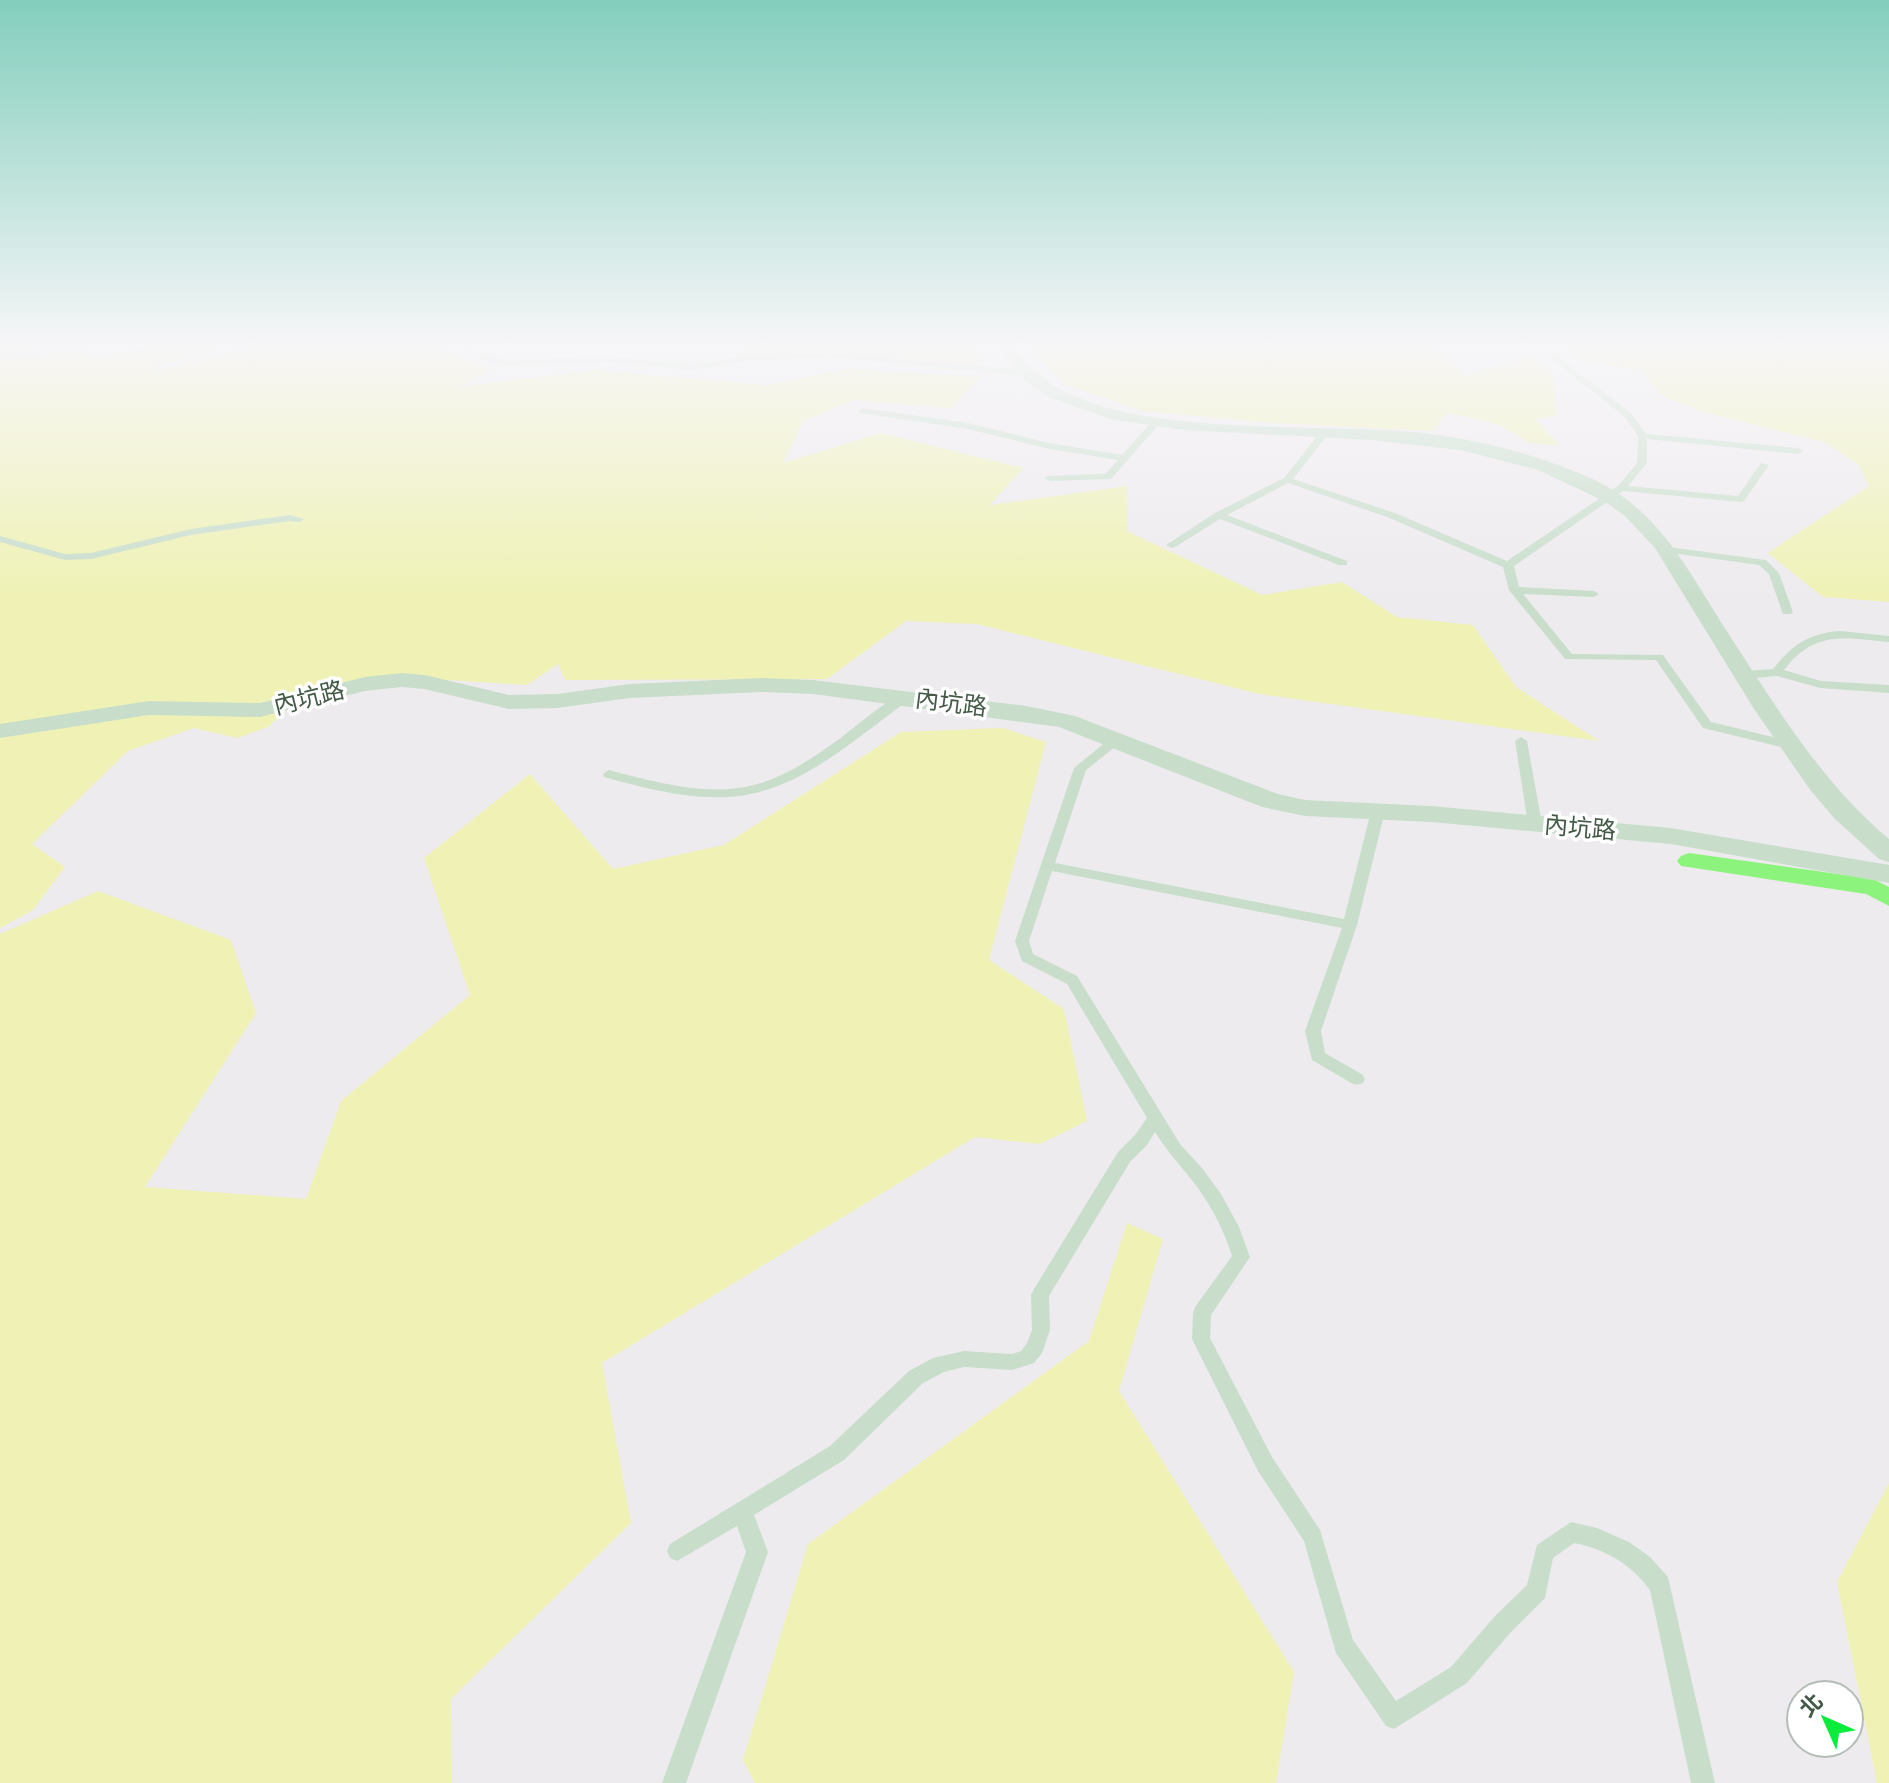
<svg xmlns="http://www.w3.org/2000/svg" width="1889" height="1783" font-family="'Work Sans','Noto Sans TC',sans-serif">
  <style>
    .education { fill: #dedde0 }
    .green { fill: #eff2b4 }
    .lines { fill: none; stroke-linecap: round; stroke-linejoin: round }
    .canal { fill: #8cf47c; fill-rule: evenodd }
    .lane { fill: #c8decb; fill-rule: evenodd }
    .street { fill: #c8decb; fill-rule: evenodd }
    .labels { text-anchor: middle; stroke-width: 7; stroke-linejoin: round; paint-order: stroke }
    .street-label { font-size: 24px; fill: #425a46; stroke: #fff }
  </style>
  <rect width="100%" height="100%" fill="#eeebef"/>
  <path class="education" d="M470 346H744L740 353 689 363 598 351 503 360Z"/>
  <path class="green" d="M0 346H88L93 356 152 346H235L161 365 150 373 249 346H437L493 369 460 387 594 370 766 385 847 369 982 377 951 408 855 400 803 421 783 463 881 433 1023 468 990 505 1127 486V531L1262 595 1342 582 1397 617 1473 625 1516 687 1599 741 1260 694 977 624 906 621 827 679 565 680 558 664 527 685 448 680 422 686 353 682 308 691 268 727 237 738 194 728 128 751 32 844 65 867 33 910 0 928Z
    M744 346H981L977 371 936 369 822 354 738 357Z
    M1027 346H1431L1444 350 1466 376 1530 356 1553 372 1557 416 1535 419 1560 446 1530 443 1497 424 1448 413 1432 431 1274 423 1142 411 1064 384Z
    M1565 346H1889V602L1823 597 1768 553 1869 486 1859 465 1824 442 1702 412 1657 393 1644 371 1579 361Z
    M1003 728 1046 742 989 960 1064 1009 1087 1121 1040 1144 975 1137 602 1363 631 1523 451 1699 452 1783H0V934L98 891 231 940 256 1013 145 1187 306 1199 341 1101 470 995 424 858 530 774 613 869 724 845 901 732Z
    M1127 1223 1163 1239 1119 1391 1294 1672 1276 1783H755L743 1760 808 1544 1089 1341Z
    M1889 1483V1783H1877L1837 1582Z"/>
  <g class="lines">
    <path class="canal" d="M1689 853 1873 879 1889 887V906L1866 894 1681 866 1677 861 1681 856Z"/>
    <path class="lane" d="M81 346H107L103 348 0 359V355Z
      M455 346C474 346 490 358 509 360L608 356 693 364 748 355 828 353 1027 370 1031 373 1027 376 828 357 748 361 693 370 608 362 509 366 488 363Z
      M1535 346H1544L1631 413 1646 434 1798 448 1803 451 1798 454 1647 439V463L1628 486 1738 496 1761 463 1769 465 1744 501 1741 502 1623 491 1514 566 1519 587 1594 591 1599 594 1594 597 1523 594 1572 654 1663 655 1711 722 1797 743 1799 746 1797 749 1793 750 1703 728 1656 660 1565 659 1509 590 1503 567 1387 517 1288 483 1227 515 1347 561V565H1339L1220 519 1175 547 1171 548 1166 545 1215 513 1284 478 1321 431 1324 430 1329 433 1293 479 1395 513 1507 561 1618 486 1637 463 1638 436 1625 417Z
      M862 408 968 423 1049 443 1122 455 1153 420 1161 422 1111 479 1050 481 1045 478 1047 476 1105 474 1118 460 1049 449 968 429 859 413 858 411Z
      M290 515 304 519 299 522 290 521 191 535 91 559 65 560 0 542V536L65 554 91 553 191 529Z
      M1668 547 1766 560 1779 573 1793 612 1791 614H1783L1769 574 1759 565 1664 552 1663 550Z
      M1840 631 1889 636V642C1844 638 1815 630 1784 670L1821 681 1889 685V693L1820 688 1777 676 1745 679 1739 675 1745 671 1773 669C1792 645 1809 633 1840 631Z
      M905 693 909 694V700C864 732 818 775 763 791 712 806 654 791 604 777L603 774 609 770C654 782 707 797 754 785 783 778 811 759 835 742 855 728 882 702 905 693Z
      M1116 736 1122 740 1120 743 1086 770 1055 863 1344 919 1371 811 1378 807 1385 811 1357 925 1321 1031 1325 1053 1363 1075 1365 1079 1363 1083 1357 1085 1351 1083 1312 1060 1305 1031 1342 928 1052 871 1029 941 1033 954 1077 976 1180 1144 1202 1168 1221 1194 1239 1227 1250 1257 1211 1315 1210 1338 1272 1457 1320 1530 1353 1640 1396 1701 1451 1667 1495 1616 1527 1585 1537 1545 1571 1522 1597 1528 1629 1542 1650 1557 1668 1577 1715 1783H1691L1650 1590C1631 1564 1605 1549 1574 1543L1553 1558 1545 1598 1511 1632 1467 1683 1394 1729 1386 1726 1336 1653 1304 1541 1258 1471 1192 1339 1193 1313 1195 1307 1232 1256C1224 1231 1213 1209 1198 1188 1183 1168 1168 1153 1155 1132L1147 1145 1130 1162 1049 1296 1050 1330 1042 1353 1034 1363 1012 1370 964 1367 944 1372 923 1383 844 1460 754 1515 768 1552 686 1783H662L746 1552 737 1526 677 1561 670 1558 667 1551 670 1544 830 1446 909 1371 933 1358 964 1351 1012 1354 1021 1351 1027 1343 1032 1330 1031 1295 1034 1289 1118 1152 1135 1135 1147 1118 1067 984 1022 961 1015 941 1074 768 1112 737Z
      M1521 737 1527 741 1542 824 1535 828 1528 824 1515 741Z"/>
    <path class="street" d="M996 346H1013C1026 361 1039 377 1056 387 1141 437 1313 423 1413 432 1473 438 1533 453 1588 477 1658 507 1687 569 1726 630 1775 705 1820 781 1889 839V862L1879 859 1835 819 1811 791 1754 709 1655 548 1625 516 1604 501 1538 470 1461 450 1370 440 1184 430 1110 419 1046 396 1026 381Z
      M402 673 425 675 509 695 557 694 630 684 761 678 813 680 1026 706 1075 716 1278 794 1305 800 1431 806 1671 828 1889 865V883L1671 844 1431 822 1305 816 1262 807 1059 727 813 694 761 692 630 698 557 708 509 709 424 689 402 687 365 691 260 717 149 715 0 738V724L149 701 260 703 365 677Z"/>
  </g>
  <linearGradient id="sky" x2="0" y2="1"><stop stop-color="#83cebd"/><stop offset="0.58" stop-color="#f7f6f8"/><stop offset="1" stop-color="#f7f6f8" stop-opacity="0"/></linearGradient>
  <rect width="1889" height="596" fill="url(#sky)"/>
  <g class="labels">
    <g class="street-label">
      <text transform="translate(309 698) rotate(-14)" y="8">內坑路</text>
      <text transform="translate(951 703) rotate(7)" y="8">內坑路</text>
      <text transform="translate(1580 828) rotate(5)" y="8">內坑路</text>
    </g>
  </g>
  <g transform="translate(1825 1719) rotate(315)"><circle r="38" fill="#ffffff" stroke="#b3bdb5" stroke-width="2"/>
  <path d="M0-6L14 30L0 20L-14 30Z" fill="#08ec3b"/>
  <text y="-12" font-size="22" font-weight="bold" text-anchor="middle" fill="#425a46">北</text>
  </g>
</svg>
